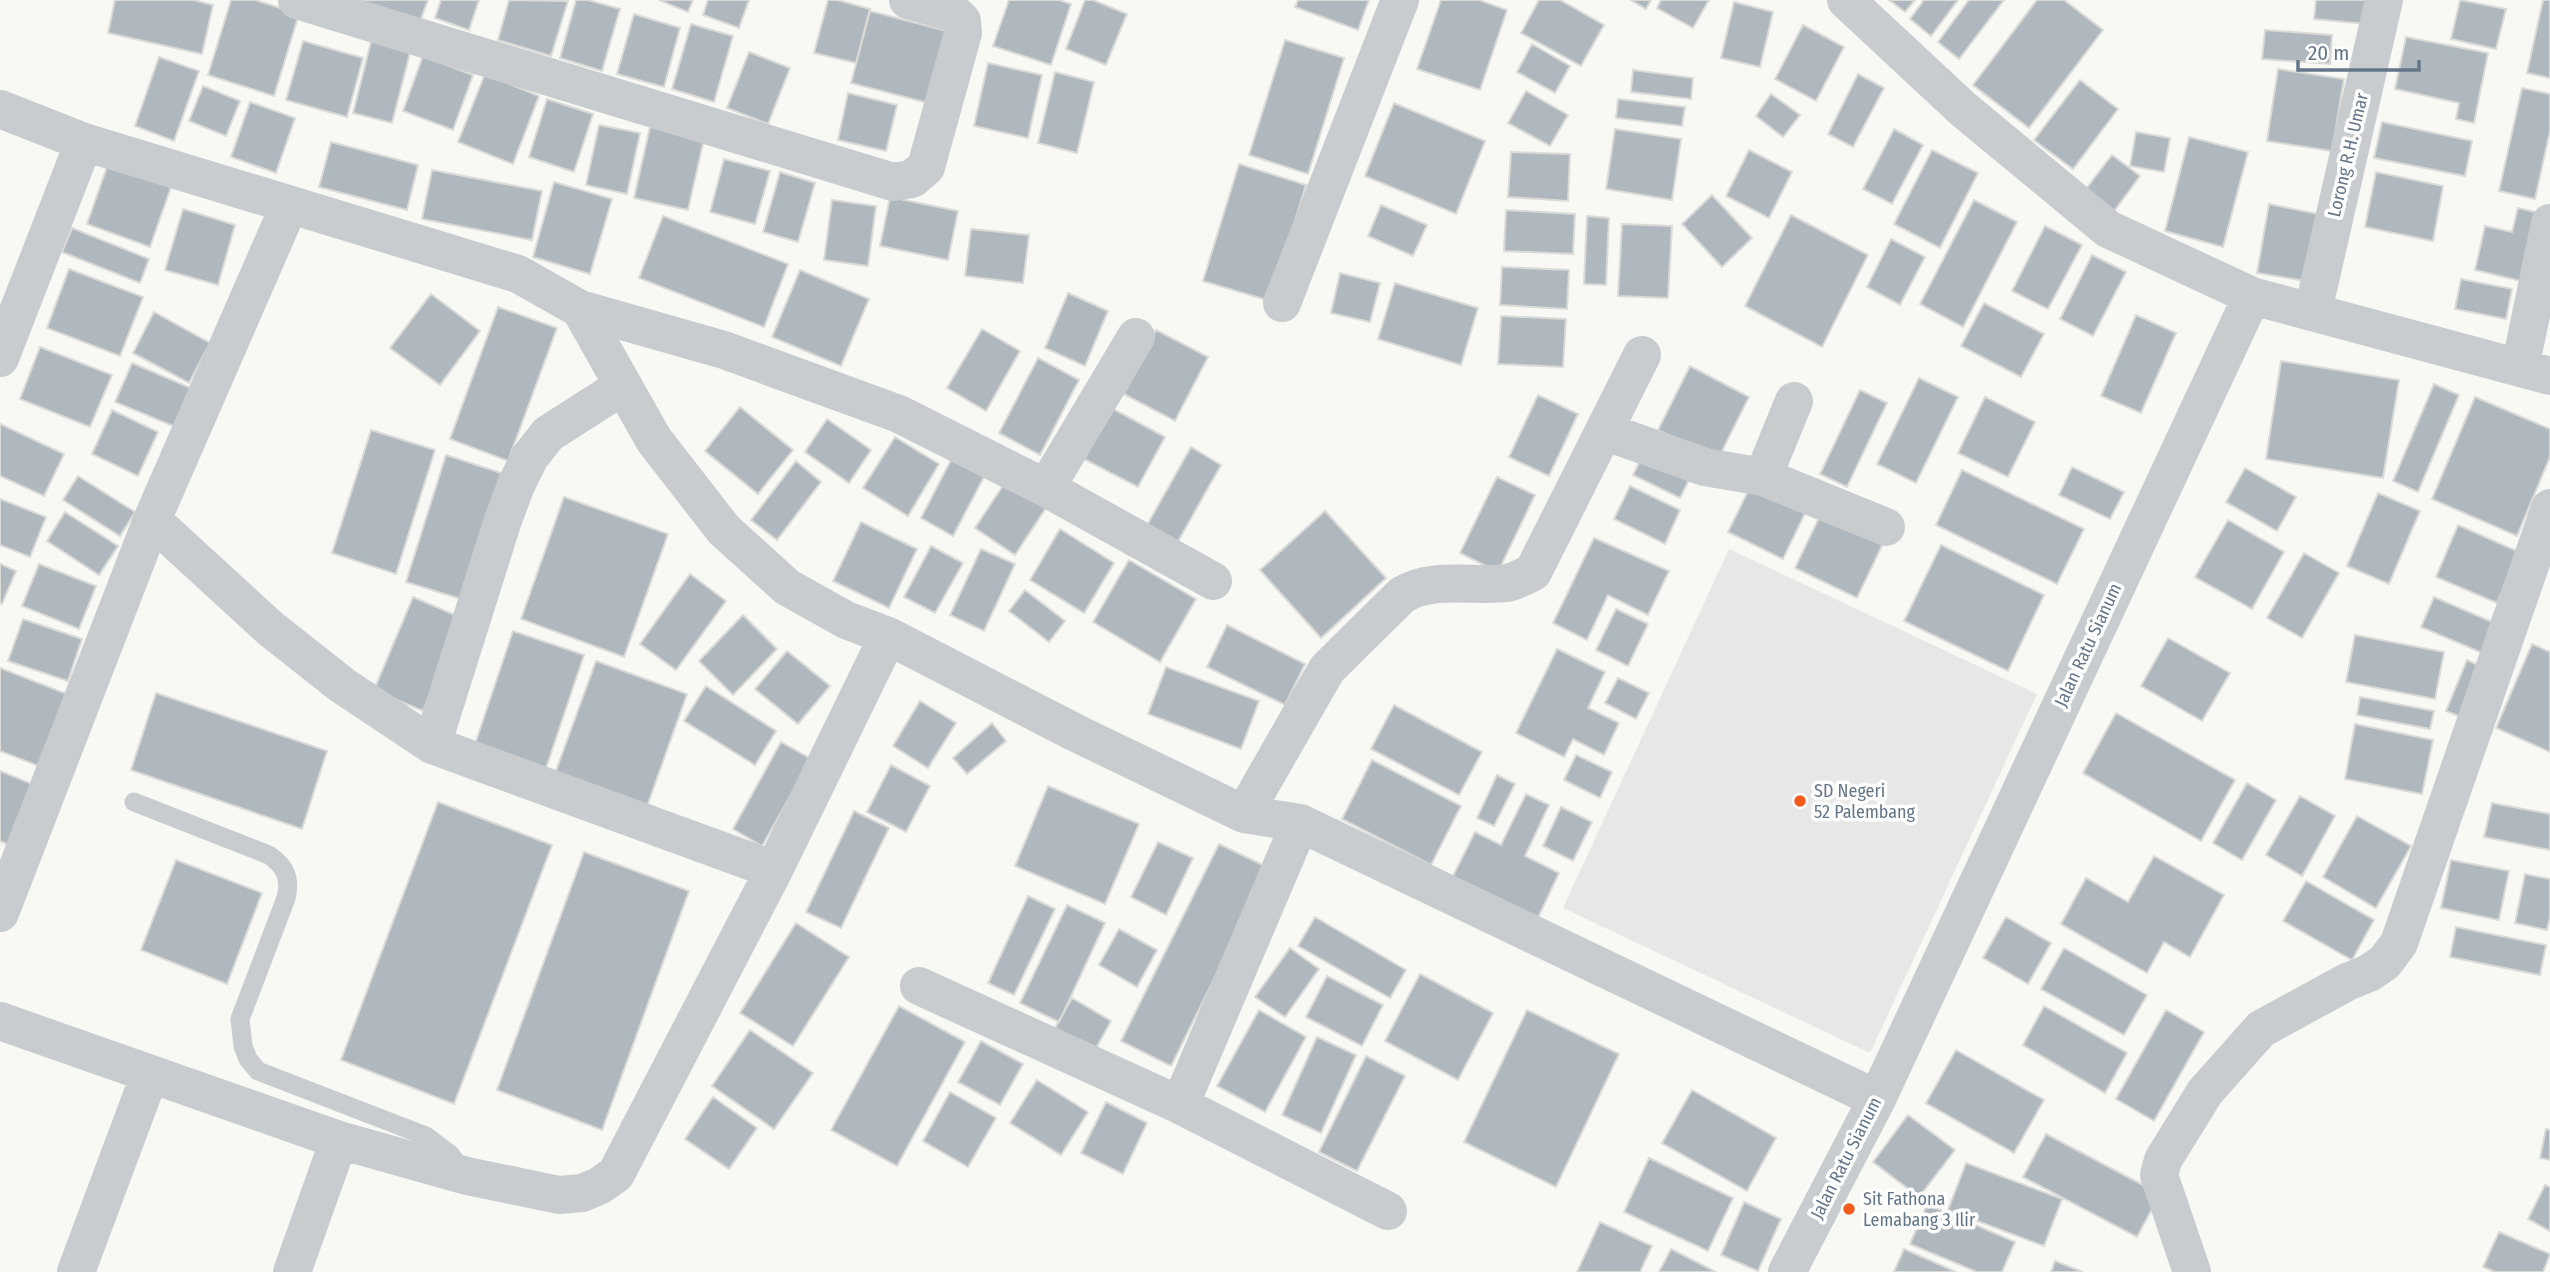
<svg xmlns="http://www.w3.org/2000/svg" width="2550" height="1272" font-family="'Fira Sans Condensed',sans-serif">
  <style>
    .built { fill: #e6e7e6 }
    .building { fill: #b0b8bf; stroke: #dadad7; stroke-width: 2 }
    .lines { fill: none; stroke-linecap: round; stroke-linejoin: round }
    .service { stroke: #c8cccf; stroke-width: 19 }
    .minor { stroke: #c8cccf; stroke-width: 38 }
    .poi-dot { fill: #f35b1a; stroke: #fff; stroke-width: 2.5 }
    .labels { text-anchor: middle; stroke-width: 7; stroke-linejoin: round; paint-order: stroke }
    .street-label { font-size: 18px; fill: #647689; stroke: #fff }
    .poi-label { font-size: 18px; fill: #647689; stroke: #fff; text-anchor: start }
  </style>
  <rect width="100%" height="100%" fill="#f8f8f5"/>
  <path class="built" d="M1729 549 2037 694 1870 1053 1563 908Z"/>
  <path class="building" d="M115 0H193L213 5 202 54 108 33Z
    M231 0H255L299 14 274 96 208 75Z
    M349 0H428L418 27Z
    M441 0H479L469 30 435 18Z
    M509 0 568 1 551 56 498 40Z
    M576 0H588L620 9 602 71 560 58Z
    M659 0H693L688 12Z
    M708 0H749L739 28 703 15Z
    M828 0H837L870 9 856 63 814 53Z
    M1009 0H1059L1071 4 1051 65 993 46Z
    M1085 0H1093L1127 14 1106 65 1066 49Z
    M1298 0H1369L1358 30 1295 7Z
    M1441 0H1479L1507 10 1480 90 1417 69Z
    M1539 0H1560L1604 25 1581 66 1521 33Z
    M1631 0H1651L1646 9Z
    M1661 0H1709L1693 28 1657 8Z
    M1889 0H1915L1905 12Z
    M1924 0H1958L1931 36 1910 19Z
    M1969 0H2004L1959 59 1938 42Z
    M2037 0H2064L2103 30 2029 128 1973 85Z
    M2316 0H2368L2366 24 2314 19Z
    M2460 0 2506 9 2496 49 2451 39Z
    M2543 0H2550V78L2527 73Z
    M1734 2 1773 12 1760 67 1721 58Z
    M870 11 951 32 932 104 851 83Z
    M634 14 680 28 664 87 617 74Z
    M691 24 733 36 714 102 672 89Z
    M1803 25 1844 47 1816 101 1775 79Z
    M2265 30 2332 35 2330 64 2262 59Z
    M2406 37 2488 53 2474 123 2456 119 2459 103 2395 89Z
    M372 38 411 49 392 123 353 113Z
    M1285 40 1344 58 1308 174 1249 155Z
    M303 41 363 58 347 117 286 100Z
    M1532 44 1570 66 1555 93 1517 72Z
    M749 52 790 68 768 124 727 108Z
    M423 56 473 75 453 130 403 111Z
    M159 57 199 71 174 141 135 126Z
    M988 63 1042 75 1028 138 974 126Z
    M2278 69 2344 79 2332 151 2267 141Z
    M1633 70 1693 78 1691 99 1631 92Z
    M1055 72 1094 82 1077 153 1038 143Z
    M485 74 539 96 513 164 458 142Z
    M1858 74 1884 88 1853 147 1828 134Z
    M2080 80 2118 109 2073 169 2034 140Z
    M203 86 240 101 226 136 189 121Z
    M2522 88 2550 94V131L2535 199 2499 191Z
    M1526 91 1568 115 1550 146 1508 123Z
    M848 93 897 105 886 151 838 140Z
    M1771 94 1800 115 1783 137 1756 116Z
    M547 99 593 114 574 172 529 157Z
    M1618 99 1685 107 1682 126 1616 118Z
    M250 102 295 118 276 173 231 157Z
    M1394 103 1485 141 1456 214 1365 176Z
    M2382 122 2472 141 2465 176 2374 158Z
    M599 125 640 133 627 194 586 185Z
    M650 127 704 139 688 210 634 198Z
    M1615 129 1681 139 1672 200 1606 189Z
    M1894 129 1923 145 1892 204 1863 189Z
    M2136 132 2170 138 2164 172 2130 166Z
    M2189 137 2248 152 2223 247 2165 231Z
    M331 142 418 165 407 210 319 187Z
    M1749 150 1792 172 1769 218 1726 196Z
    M1932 150 1978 173 1940 248 1894 224Z
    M1511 152 1570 154 1568 201 1508 197Z
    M2112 155 2140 176 2114 211 2086 189Z
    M724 159 770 171 755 224 710 212Z
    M108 164 171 187 150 247 87 224Z
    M1239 164 1306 185 1270 301 1203 281Z
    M432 170 542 191 532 240 422 219Z
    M780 172 815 183 798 242 763 232Z
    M2376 172 2443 186 2433 241 2365 227Z
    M554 182 612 199 590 274 533 257Z
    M1712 195 1752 238 1722 267 1682 224Z
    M890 197 958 211 948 260 880 246Z
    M832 200 876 206 868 266 824 260Z
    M1974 200 2017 222 1963 327 1920 304Z
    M2269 204 2318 214 2306 281 2257 273Z
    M1381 205 1427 225 1413 256 1368 236Z
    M2518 208 2543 214 2525 282 2475 270 2485 226 2512 232Z
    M183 209 235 225 218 285 165 270Z
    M1506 210 1575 214 1573 254 1504 251Z
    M1791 215 1868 255 1822 347 1745 306Z
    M663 216 788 264 764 327 639 278Z
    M1587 216 1609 218 1606 285 1584 284Z
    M1622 224 1672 226 1668 298 1618 296Z
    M2045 226 2082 245 2048 309 2012 291Z
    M72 228 149 259 140 283 62 252Z
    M971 229 1029 235 1023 283 965 276Z
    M1891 239 1925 257 1900 305 1867 287Z
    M2092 255 2126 272 2093 336 2060 319Z
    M1502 267 1569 270 1567 309 1500 305Z
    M69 269 143 297 120 356 47 328Z
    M800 270 869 299 841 366 772 337Z
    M1340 273 1380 283 1370 322 1331 313Z
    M2461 279 2512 289 2506 319 2455 309Z
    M1395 283 1478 308 1461 365 1378 339Z
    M1068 293 1108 311 1085 366 1045 348Z
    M431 294 480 331 440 385 390 348Z
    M1984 303 2044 334 2021 377 1961 346Z
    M498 307 557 328 508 461 450 439Z
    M154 312 210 343 189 383 133 353Z
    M2136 315 2176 333 2141 413 2101 396Z
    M1501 316 1566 319 1563 367 1498 364Z
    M982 329 1020 351 986 411 947 388Z
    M1156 330 1208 357 1175 421 1124 394Z
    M40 347 112 375 90 427 20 399Z
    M1038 358 1079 380 1040 455 999 433Z
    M2281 361 2399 380 2383 478 2266 459Z
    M132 363 193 389 178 428 115 402Z
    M1690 366 1749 397 1717 461 1658 430Z
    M1919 378 1958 397 1916 483 1877 464Z
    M2434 384 2459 395 2418 492 2393 481Z
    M1860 390 1887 403 1847 487 1820 474Z
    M1538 395 1578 414 1549 476 1509 457Z
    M1985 397 2035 422 2008 477 1958 453Z
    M2475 397 2550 429V457L2517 536 2432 499Z
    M1106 405 1165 437 1138 487 1078 456Z
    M740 407 793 450 758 494 705 451Z
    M112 410 158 432 138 476 92 454Z
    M827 419 871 450 849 483 805 452Z
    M0 424 64 454 44 496 0 476Z
    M371 430 435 450 396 574 332 553Z
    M895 437 939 464 908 516 863 488Z
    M1191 447 1221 465 1176 545 1146 527Z
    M1646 449 1693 472 1680 498 1633 475Z
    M446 455 501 473 461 599 406 582Z
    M952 458 985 475 953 536 921 518Z
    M796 461 821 482 777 540 751 520Z
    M2072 467 2124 492 2110 519 2059 495Z
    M2245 468 2296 497 2277 531 2226 502Z
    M1962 470 2084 529 2057 584 1936 525Z
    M78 476 135 512 120 536 63 500Z
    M1497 477 1535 495 1498 572 1460 553Z
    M1008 478 1048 505 1015 555 975 528Z
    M1753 481 1808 507 1783 559 1728 532Z
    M1630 486 1680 510 1665 544 1614 519Z
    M2378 493 2420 511 2389 584 2347 566Z
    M564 497 668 534 624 657 521 619Z
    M0 499 46 517 30 557 0 545Z
    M1826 503 1888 533 1857 598 1795 568Z
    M1325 511 1386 578 1321 638 1260 570Z
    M65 512 118 546 99 575 47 541Z
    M2228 520 2284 552 2252 609 2195 577Z
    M861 522 917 549 889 608 833 581Z
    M2458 525 2519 552 2497 603 2436 577Z
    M1060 529 1114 563 1084 613 1030 580Z
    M1594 538 1669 571 1648 615 1608 595 1587 640 1553 623Z
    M1941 545 2044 595 2008 671 1904 621Z
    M931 546 963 563 935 613 904 597Z
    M981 549 1015 564 984 631 950 615Z
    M2304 553 2339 573 2302 638 2267 618Z
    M1129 560 1196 599 1160 662 1093 622Z
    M0 564 16 571 2 604 0 603Z
    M39 564 96 586 79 629 22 606Z
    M690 574 726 601 676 670 640 644Z
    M1025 590 1065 621 1049 642 1009 611Z
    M413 597 462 618 423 711 374 690Z
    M2434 597 2499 625 2487 655 2421 627Z
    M1616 609 1648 624 1628 666 1596 650Z
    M743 615 777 649 733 695 699 661Z
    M23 619 82 639 68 681 8 661Z
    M1227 625 1305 664 1285 705 1207 667Z
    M513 631 584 655 542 780 471 756Z
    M2355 635 2444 652 2435 699 2346 682Z
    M2168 638 2230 673 2202 721 2141 686Z
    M2532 644 2550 652V752L2496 728Z
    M1557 649 1605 672 1588 708 1619 723 1604 755 1573 739 1564 757 1516 733Z
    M787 651 830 686 798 724 755 689Z
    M2467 660 2489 670 2468 720 2446 711Z
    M596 661 687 694 645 812 553 779Z
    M1166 667 1259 701 1241 749 1148 714Z
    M0 668 72 696 44 768 0 751Z
    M1618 678 1649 693 1636 719 1605 703Z
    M706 686 776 731 755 765 684 721Z
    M156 693 327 751 302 829 131 770Z
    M2360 697 2434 711 2430 729 2357 715Z
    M920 701 956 723 928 768 893 746Z
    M1394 705 1482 752 1459 795 1371 749Z
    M2116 713 2235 780 2201 841 2083 773Z
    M992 723 1006 741 967 774 953 758Z
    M2355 724 2433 740 2422 794 2345 779Z
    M781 742 811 759 762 846 733 829Z
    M1576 755 1612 772 1600 798 1564 780Z
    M1372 760 1461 806 1431 865 1342 819Z
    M891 765 930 786 906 832 867 812Z
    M0 771 32 784 9 845 0 841Z
    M1497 775 1515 784 1494 826 1477 818Z
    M2247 783 2276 800 2242 860 2213 843Z
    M1048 786 1139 824 1105 904 1015 866Z
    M1526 794 1549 805 1525 856 1559 873 1537 920 1452 878 1475 832 1501 845Z
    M2300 796 2335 816 2302 876 2266 855Z
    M438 802 552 845 454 1104 341 1060Z
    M2492 803 2550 814V850L2484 837Z
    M1561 807 1592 822 1573 861 1543 846Z
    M854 811 889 828 841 928 806 912Z
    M2357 816 2411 846 2376 908 2323 877Z
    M1158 842 1193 858 1166 915 1131 897Z
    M1219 844 1269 868 1171 1066 1121 1041Z
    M584 852 689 891 602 1130 497 1090Z
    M2154 856 2224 895 2190 957 2164 942 2147 973 2061 924 2086 878 2128 902Z
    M176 860 262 893 227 984 141 950Z
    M2451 860 2509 871 2499 920 2441 908Z
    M2525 874 2550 879V917L2547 930 2515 923Z
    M2306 881 2374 920 2352 960 2283 921Z
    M1028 896 1055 909 1014 995 988 983Z
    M1067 905 1105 923 1059 1022 1020 1003Z
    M1315 917 1406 970 1390 998 1298 946Z
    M2006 917 2051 943 2028 984 1983 958Z
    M796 923 849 957 793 1046 740 1013Z
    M2456 927 2546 945 2540 975 2450 957Z
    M1119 929 1157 950 1137 987 1099 965Z
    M1290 948 1319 969 1285 1017 1255 997Z
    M2064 948 2147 995 2124 1035 2041 989Z
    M1420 974 1493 1013 1458 1080 1385 1041Z
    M1327 976 1383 1005 1362 1046 1306 1017Z
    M1072 998 1111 1021 1095 1050 1055 1028Z
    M899 1006 965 1042 897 1166 831 1130Z
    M2044 1006 2127 1053 2105 1093 2023 1045Z
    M1259 1010 1306 1037 1265 1112 1217 1086Z
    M1527 1010 1619 1054 1556 1187 1464 1142Z
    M2166 1010 2204 1032 2154 1121 2116 1099Z
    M750 1030 813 1073 774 1129 712 1086Z
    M1317 1037 1356 1055 1321 1133 1282 1115Z
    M981 1041 1023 1064 1000 1105 958 1082Z
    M1956 1050 2044 1100 2014 1153 1926 1103Z
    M1366 1056 1405 1076 1357 1171 1319 1152Z
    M1037 1080 1088 1112 1061 1155 1010 1123Z
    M1692 1090 1776 1138 1747 1191 1662 1143Z
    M950 1092 996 1118 968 1167 923 1141Z
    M713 1097 757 1128 729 1169 685 1139Z
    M1106 1102 1147 1123 1123 1174 1081 1153Z
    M1908 1115 1955 1150 1919 1197 1873 1162Z
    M2546 1129 2550 1130V1160L2540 1158Z
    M2046 1134 2160 1194 2137 1237 2023 1177Z
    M1649 1158 1733 1198 1708 1251 1624 1212Z
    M1966 1163 2062 1199 2044 1246 1948 1210Z
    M2545 1185 2550 1187V1231L2528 1219Z
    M1744 1202 1781 1219 1758 1271 1721 1255Z
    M1927 1204 2015 1242 2002 1272H1977L1910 1244Z
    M1600 1222 1652 1246 1640 1272H1577Z
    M2499 1232 2550 1254 2543 1272H2495L2483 1267Z
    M1671 1249 1716 1272H1659Z
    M1904 1249 1956 1272H1894Z
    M2055 1261 2083 1272H2051Z"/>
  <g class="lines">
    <path class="service" d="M134 802 269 855C285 866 291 878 286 898L240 1019 243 1046 248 1059 258 1071 426 1136 450 1154 462 1170"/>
    <path class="minor" d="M297 0 893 182 912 179 926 167 963 33 962 21 954 13 908 0
      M1846 0 1963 109 2108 229 2252 296
      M0 109 84 142 518 274 580 309 654 440 724 530 787 587 846 620 888 636 1076 733 1244 814 1300 823 1877 1099
      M1282 303 1400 0
      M580 309 724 350 899 414 1046 488 1213 581
      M2313 311 2384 0
      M0 358 84 142
      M2520 368 2550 223
      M623 386 548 434 530 457 516 485 502 523 432 745 774 870
      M1604 431 1705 467 1763 477 1886 527
      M1763 477 1794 401
      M1046 488 1136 337
      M152 520 271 629 342 685 432 745
      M1244 814 1327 669 1402 595C1433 576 1473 587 1507 583 1516 581 1525 576 1533 572L1642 355
      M0 913 152 520 289 206
      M919 986 1180 1105 1388 1211
      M0 1021 339 1140 467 1176 559 1195 582 1193 599 1186 616 1174 774 870 888 636
      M1180 1105 1300 823
      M76 1272 150 1074
      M292 1272 339 1140
      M1787 1272 1877 1099 2252 296 2550 376
      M2192 1272 2159 1175 2163 1160 2205 1092 2261 1029 2347 982 2369 973 2385 962 2399 943 2550 508"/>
  </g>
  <g class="poi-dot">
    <circle cx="1800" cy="801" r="7"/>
    <circle cx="1849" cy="1209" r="7"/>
  </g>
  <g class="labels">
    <g class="street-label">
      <text transform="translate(2348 155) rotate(-77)" y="6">Lorong R.H. Umar</text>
      <text transform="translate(2088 645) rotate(-65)" y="6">Jalan Ratu Sianum</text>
      <text transform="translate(1846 1158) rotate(-63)" y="6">Jalan Ratu Sianum</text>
    </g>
    <g class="poi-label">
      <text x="1814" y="797">SD Negeri<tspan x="1814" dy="21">52 Palembang</tspan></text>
      <text x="1863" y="1205">Sit Fathona<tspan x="1863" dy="21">Lemabang 3 Ilir</tspan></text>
    </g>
  </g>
  <path d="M2298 60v10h121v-10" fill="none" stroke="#647689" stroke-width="3.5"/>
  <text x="2308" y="60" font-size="21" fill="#647689" stroke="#ffffff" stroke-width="5" paint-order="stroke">20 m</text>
</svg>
